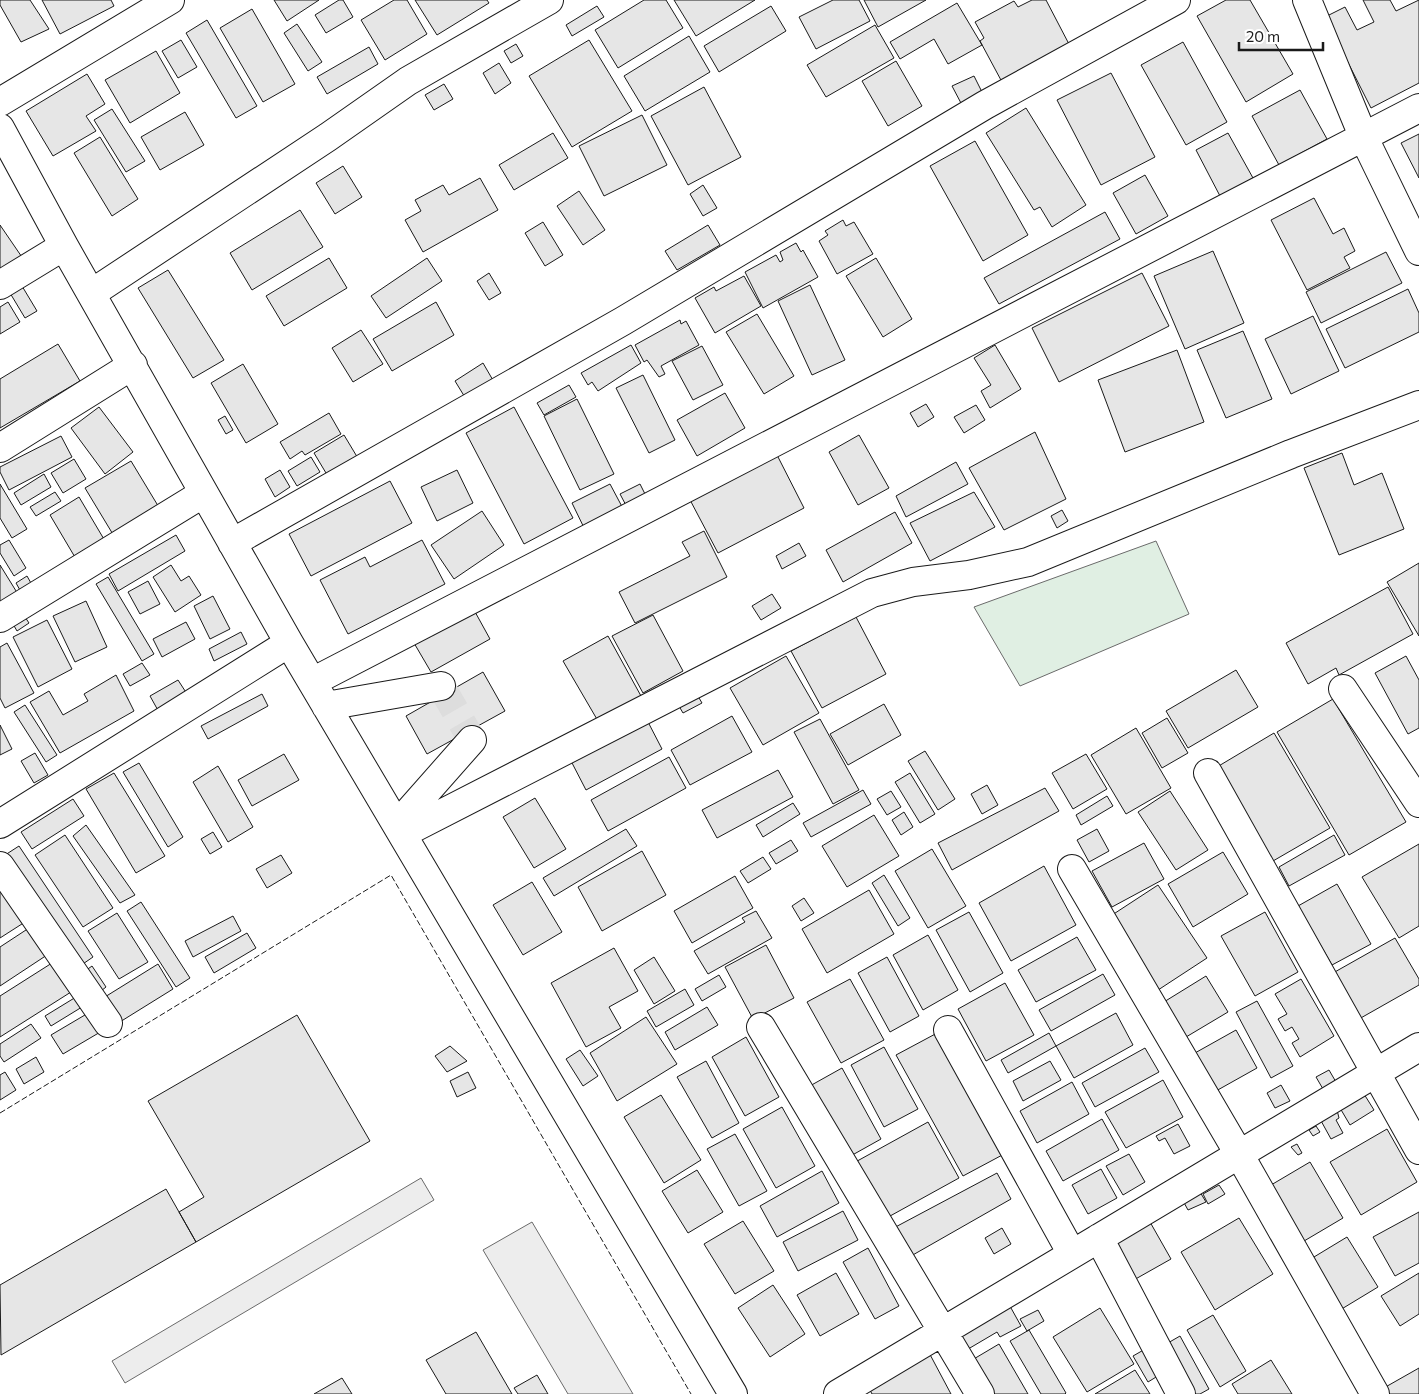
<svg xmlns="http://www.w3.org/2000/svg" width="1419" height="1394" font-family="Commissioner,sans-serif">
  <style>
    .green { fill: #e0efe3; stroke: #6a6a6a }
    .parking { fill: #ededed; stroke: #6a6a6a }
    .building { fill: #e6e6e6; stroke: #1a1a1a }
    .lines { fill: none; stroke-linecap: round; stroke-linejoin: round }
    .minor-tunnel { stroke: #ddd; stroke-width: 28; stroke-dasharray: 28 14; stroke-linecap: butt }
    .minor-casing { stroke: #1a1a1a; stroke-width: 30 }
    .minor { stroke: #fff; stroke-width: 28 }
    .fence { stroke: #1a1a1a; stroke-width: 1; stroke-dasharray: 6 2.5; stroke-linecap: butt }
  </style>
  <rect width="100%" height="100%" fill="#fff"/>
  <path class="green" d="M1156 541 1189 614 1020 686 974 607Z"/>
  <path class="parking" d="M421 1178 434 1200 125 1383 112 1361Z
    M532 1222 633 1394H568L483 1250Z"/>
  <path class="building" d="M0 0H30L49 29 21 42 0 5Z
    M42 0H111L114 6 60 34Z
    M274 0H319L287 21Z
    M339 0H343L353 17 326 33 315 15Z
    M394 0H407L427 34 385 60 361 20Z
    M415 0H487L489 3 437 35Z
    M644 0H666L683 28 618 68 595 30Z
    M674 0H755L696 36Z
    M833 0H859L870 21 816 49 799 17Z
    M864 0H926L878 27Z
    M1032 0H1046L1070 46 1002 82 980 41 984 38 975 22 1014 1 1018 7Z
    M1226 0H1250L1293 74 1246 102 1197 16Z
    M1363 0H1390L1396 11 1419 0V83L1371 108 1325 17 1345 7 1357 30 1374 22Z
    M957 3 982 45 948 64 934 39 900 59 890 42Z
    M597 6 604 17 572 36 566 25Z
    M771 6 786 31 719 72 704 46Z
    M252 9 295 84 263 102 220 28Z
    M207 20 257 106 236 118 186 33Z
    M297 24 322 62 308 71 284 33Z
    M875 25 894 58 826 97 807 65Z
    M689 36 710 72 645 111 624 76Z
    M181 40 197 67 178 78 162 51Z
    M589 40 632 111 572 147 529 76Z
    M1183 42 1227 122 1186 145 1141 65Z
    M516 44 523 56 511 63 504 51Z
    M369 47 378 64 327 94 317 77Z
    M156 51 180 93 130 123 105 80Z
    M896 61 922 106 888 126 862 81Z
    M499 63 511 83 495 94 483 73Z
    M1111 73 1155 157 1101 185 1057 100Z
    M87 74 105 104 86 116 96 131 53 156 26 111Z
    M974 76 983 94 962 105 952 86Z
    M444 84 453 99 434 110 425 95Z
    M704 87 741 157 688 185 651 116Z
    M1300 90 1327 139 1279 165 1252 116Z
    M1026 108 1086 205 1052 227 1040 207 1034 210 986 133Z
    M112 109 145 161 126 172 94 120Z
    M185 112 204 145 160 170 141 137Z
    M642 115 667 165 604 196 579 146Z
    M553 133 568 158 514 190 499 165Z
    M1228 133 1253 178 1220 196 1196 150Z
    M1419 134V178L1401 143Z
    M100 137 138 199 112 216 74 153Z
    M975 141 1028 235 983 261 930 166Z
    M343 166 362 197 335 214 316 183Z
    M1145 175 1168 216 1136 234 1113 193Z
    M480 178 498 210 423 252 405 220 421 211 415 200 443 185 449 195Z
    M703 185 717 208 703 216 690 194Z
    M579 191 605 230 583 245 557 206Z
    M1314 198 1333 234 1344 228 1355 251 1344 257 1350 268 1307 290 1271 220Z
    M300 210 323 247 252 290 230 253Z
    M1105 212 1120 239 999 304 984 278Z
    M843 220 846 226 854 222 873 254 837 274 819 241 828 235 825 231Z
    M543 222 563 255 545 266 525 233Z
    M0 225 26 263 0 280Z
    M708 225 720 245 677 270 665 251Z
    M796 243 801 252 803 250 818 277 763 308 745 272 776 255 780 262 783 260 780 252Z
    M1213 251 1244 323 1185 349 1154 276Z
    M1386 252 1402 283 1321 323 1306 292Z
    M329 258 347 288 284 326 266 296Z
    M427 258 442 281 386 318 371 296Z
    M876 258 912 319 883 337 846 276Z
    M168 270 224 360 193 378 138 288Z
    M489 273 501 293 489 300 477 281Z
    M1142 273 1169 326 1059 382 1032 328Z
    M744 276 761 306 715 333 695 298 714 287 716 291Z
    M810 285 845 360 812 375 778 301Z
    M22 286 37 311 25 318 10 293Z
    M1408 289 1419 313V332L1345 368 1326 329Z
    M8 302 20 322 0 334V307Z
    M436 302 454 335 392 371 373 339Z
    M757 314 794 376 764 394 726 332Z
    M1313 316 1339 371 1291 394 1265 339Z
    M680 320 681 324 686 321 699 345 661 366 665 374 659 377 647 360 644 362 635 345Z
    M361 330 383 364 353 382 332 348Z
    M1243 331 1272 399 1226 418 1197 350Z
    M58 344 80 381 0 428V379Z
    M631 345 641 363 598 391 592 382 588 385 581 373Z
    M995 345 1021 389 990 408 981 391 991 385 974 358Z
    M702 346 723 385 693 400 672 361Z
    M1177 350 1204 422 1125 452 1098 380Z
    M483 363 494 382 466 399 455 381Z
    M243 364 278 424 246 443 211 383Z
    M643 375 675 440 649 453 616 388Z
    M569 385 576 397 544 415 537 403Z
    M725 393 745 428 697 456 677 420Z
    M577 399 614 474 580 490 544 416Z
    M926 404 934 417 918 427 910 413Z
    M976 405 985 420 964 433 954 417Z
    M99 407 133 452 105 474 71 428Z
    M514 407 573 518 524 544 466 433Z
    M329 413 341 434 305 455 302 451 290 459 280 442Z
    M225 416 233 430 226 434 218 420Z
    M1035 432 1066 499 1004 530 969 468Z
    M344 435 362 465 332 483 314 453Z
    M859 435 889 488 858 505 829 452Z
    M61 436 72 457 9 490 0 472V467Z
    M776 453 804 508 718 553 689 498Z
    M1342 453 1354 485 1382 473 1404 529 1339 555 1304 468Z
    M311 457 320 472 297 486 288 471Z
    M74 459 86 479 63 493 51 473Z
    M131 461 163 514 117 541 85 488Z
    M956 462 968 484 906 517 896 496Z
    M280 470 290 487 275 497 265 479Z
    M457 470 473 503 437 521 421 487Z
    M44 474 51 487 21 505 14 493Z
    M390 481 412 523 311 576 289 534Z
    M0 484 27 529 12 538 0 518Z
    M610 484 627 516 588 536 572 503Z
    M640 484 649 502 629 511 620 494Z
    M55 492 61 501 36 516 30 507Z
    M974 492 995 527 930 561 910 523Z
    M79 497 108 546 79 564 50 515Z
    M1062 510 1068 521 1057 528 1051 516Z
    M482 511 504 545 454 579 431 545Z
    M895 512 912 543 843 582 826 550Z
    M704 531 727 577 635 623 619 592 690 556 682 542Z
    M176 535 185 551 118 591 109 574Z
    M9 540 26 568 14 576 0 553V545Z
    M422 540 445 584 348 634 320 580 365 557 370 567Z
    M799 543 806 556 782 569 776 556Z
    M1419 563V636L1387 582Z
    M0 565 21 599 4 609 0 602Z
    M171 565 181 581 189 576 201 595 175 612 153 577Z
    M27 576 36 592 25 599 16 583Z
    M108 577 154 654 142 661 96 584Z
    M148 581 160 604 140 614 128 592Z
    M1388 587 1413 634 1339 675 1336 668 1308 684 1286 643Z
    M772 594 781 608 761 620 752 606Z
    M213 596 230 629 210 639 194 606Z
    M86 601 107 647 75 662 53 616Z
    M474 610 490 639 431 672 414 643Z
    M653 615 683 671 643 693 612 636Z
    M25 617 29 623 17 631 13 624Z
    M856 617 886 674 822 708 791 651Z
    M47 620 72 669 38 687 13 637Z
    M186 622 195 639 162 657 153 639Z
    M241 632 247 644 214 661 209 649Z
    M608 636 641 696 598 721 563 661Z
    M7 643 34 693 5 708 0 698V647Z
    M786 656 819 713 763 745 730 688Z
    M1406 656 1419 680V728L1408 734 1375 673Z
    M142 663 150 675 130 686 123 674Z
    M1236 670 1258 707 1188 748 1166 711Z
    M483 672 505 711 427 754 406 716Z
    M116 675 134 711 60 753 30 702 49 691 63 715 88 701 84 694Z
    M178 680 189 697 160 714 150 696Z
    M695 691 702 703 683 713 676 701Z
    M262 694 268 706 208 739 201 726Z
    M1333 699 1406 822 1349 855 1277 732Z
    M884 704 901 735 848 765 830 734Z
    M25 705 57 755 46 762 14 712Z
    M732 716 752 752 690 785 671 750Z
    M1167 718 1188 753 1162 768 1142 733Z
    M820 719 859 790 833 804 794 732Z
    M647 720 662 749 586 790 571 761Z
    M0 725 12 749 0 755Z
    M1136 728 1171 788 1126 814 1091 755Z
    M1274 733 1330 828 1273 861 1217 767Z
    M925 751 955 799 938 810 908 761Z
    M35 753 48 775 34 783 21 761Z
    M284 754 299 780 252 806 238 780Z
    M1086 754 1107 789 1073 809 1052 773Z
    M669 757 686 788 608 831 591 800Z
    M139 763 183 837 168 847 123 772Z
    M218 766 253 827 228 842 193 782Z
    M778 770 793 797 717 838 702 810Z
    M114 773 165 856 136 873 86 789Z
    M910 773 935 814 920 823 895 782Z
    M987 785 998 805 982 814 971 794Z
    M1045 788 1059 811 952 870 938 843Z
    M863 790 871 804 811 837 803 823Z
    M891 791 901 807 887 815 877 799Z
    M1170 791 1208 850 1176 870 1138 812Z
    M1107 796 1113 806 1081 825 1076 815Z
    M535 798 566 849 534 868 503 817Z
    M73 799 84 816 32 849 21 832Z
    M793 803 800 814 763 837 756 825Z
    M904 812 913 827 901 835 892 820Z
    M874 815 899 856 847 887 822 846Z
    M86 825 135 895 120 903 73 836Z
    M626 829 637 846 554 896 543 878Z
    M1097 829 1109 851 1089 862 1077 840Z
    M213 832 222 847 210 854 201 839Z
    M65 835 113 908 83 927 35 855Z
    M1334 835 1345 855 1289 886 1279 867Z
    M791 840 798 851 776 864 769 853Z
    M1144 843 1164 879 1112 907 1092 871Z
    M1419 844V926L1399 938 1362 877Z
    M19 846 93 957 77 968 2 857Z
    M932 849 966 906 928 928 895 871Z
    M642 851 666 895 602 931 578 887Z
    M1223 852 1248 894 1193 927 1168 884Z
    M281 855 292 873 267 888 256 869Z
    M763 857 771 869 748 883 740 871Z
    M1044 866 1076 925 1011 961 979 903Z
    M884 875 910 918 898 926 872 883Z
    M735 876 753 908 692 943 674 911Z
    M532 882 562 932 523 955 493 905Z
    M0 884 25 922 0 938Z
    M1337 884 1371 944 1332 965 1298 906Z
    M1158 885 1207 958 1155 992 1106 919Z
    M869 890 894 934 827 973 802 929Z
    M804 898 814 913 801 921 792 906Z
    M141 902 190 978 176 987 127 911Z
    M756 911 772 938 708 974 694 951 745 922 742 918Z
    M969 912 1003 973 970 992 936 930Z
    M1265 912 1298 972 1255 996 1221 936Z
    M117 913 148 962 119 979 88 931Z
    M233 916 241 931 193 957 185 941Z
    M29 928 47 955 0 986V947Z
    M247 933 256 948 214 973 205 957Z
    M928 935 958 990 923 1010 893 955Z
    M1077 937 1096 970 1036 1002 1018 970Z
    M1395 938 1419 979V985L1359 1019 1333 973Z
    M766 945 794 998 753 1019 725 967Z
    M614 948 638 991 609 1007 621 1028 586 1047 551 983Z
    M654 957 675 991 654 1004 634 970Z
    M887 957 919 1016 890 1032 858 973Z
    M52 963 71 992 0 1037V996Z
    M158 964 173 989 115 1025 100 1000Z
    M92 966 106 987 96 995 81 974Z
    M1103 974 1115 995 1051 1031 1039 1010Z
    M719 975 726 987 702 1001 695 989Z
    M1206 976 1228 1012 1181 1040 1159 1005Z
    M850 979 884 1040 841 1063 807 1002Z
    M1301 979 1334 1036 1300 1057 1292 1043 1299 1039 1292 1027 1285 1031 1278 1019 1287 1014 1275 994Z
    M1005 983 1034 1035 986 1061 958 1009Z
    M685 989 694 1005 656 1027 647 1011Z
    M76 997 82 1007 51 1026 45 1016Z
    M1257 1001 1293 1066 1271 1078 1236 1012Z
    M707 1007 718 1025 675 1050 665 1032Z
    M90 1012 102 1031 63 1054 51 1035Z
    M1116 1013 1133 1045 1074 1078 1056 1046Z
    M297 1015 370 1141 196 1242 179 1212 204 1197 148 1101Z
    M646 1017 677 1064 617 1101 590 1053Z
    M31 1024 41 1038 4 1062 0 1056V1044Z
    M1236 1030 1257 1068 1207 1096 1186 1058Z
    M939 1032 1006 1153 963 1176 896 1055Z
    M1049 1033 1056 1046 1008 1073 1001 1060Z
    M746 1037 779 1097 745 1116 712 1057Z
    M450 1046 467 1061 447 1072 435 1056Z
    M884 1047 918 1109 884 1127 851 1065Z
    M1145 1048 1159 1072 1095 1107 1082 1083Z
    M580 1050 598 1076 583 1086 566 1059Z
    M36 1057 44 1072 24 1084 16 1069Z
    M706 1061 739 1123 712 1138 677 1077Z
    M1050 1061 1061 1080 1023 1101 1013 1081Z
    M842 1068 881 1139 847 1158 808 1087Z
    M1329 1070 1336 1082 1323 1089 1316 1077Z
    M5 1072 16 1090 0 1100V1075Z
    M468 1072 476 1088 457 1097 450 1081Z
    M1163 1080 1183 1117 1126 1148 1105 1112Z
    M1072 1082 1089 1114 1037 1143 1020 1111Z
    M1281 1085 1290 1101 1275 1108 1267 1093Z
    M1364 1094 1374 1110 1350 1125 1340 1108Z
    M661 1095 701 1160 664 1183 624 1117Z
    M782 1107 815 1166 776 1188 743 1129Z
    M1337 1110 1339 1118 1336 1120 1343 1133 1331 1139 1320 1119Z
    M1102 1119 1119 1150 1063 1181 1046 1151Z
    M928 1122 959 1178 881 1221 850 1165Z
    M1178 1124 1190 1146 1174 1154 1165 1138 1159 1141 1156 1136Z
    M1316 1126 1320 1132 1313 1136 1309 1130Z
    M1387 1129 1417 1182 1361 1215 1330 1162Z
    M735 1134 767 1191 739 1206 707 1149Z
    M1297 1144 1302 1153 1298 1155 1291 1147Z
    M1129 1154 1145 1182 1123 1195 1106 1166Z
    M1310 1162 1343 1218 1299 1244 1266 1188Z
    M1101 1169 1117 1198 1088 1214 1072 1185Z
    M697 1170 723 1212 688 1233 662 1191Z
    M822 1171 839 1203 777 1237 760 1206Z
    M997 1173 1011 1199 904 1260 888 1231Z
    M1219 1185 1225 1194 1208 1204 1203 1194Z
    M1197 1187 1206 1202 1188 1210 1182 1199Z
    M166 1189 196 1242 1 1355 0 1285Z
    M843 1211 858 1240 798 1271 783 1242Z
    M1419 1212V1263L1395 1276 1373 1237Z
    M1239 1218 1273 1274 1215 1310 1181 1252Z
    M743 1221 774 1271 735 1294 704 1244Z
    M1150 1222 1171 1259 1132 1281 1111 1245Z
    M1002 1228 1011 1244 994 1254 985 1238Z
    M1347 1237 1378 1287 1340 1310 1309 1260Z
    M868 1248 899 1306 875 1319 843 1262Z
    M836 1273 859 1314 820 1336 797 1295Z
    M1419 1273V1314L1400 1326 1381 1296Z
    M773 1285 805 1334 770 1357 738 1308Z
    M1006 1299 1021 1326 1000 1337 997 1332 958 1355 946 1334Z
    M1100 1308 1134 1364 1087 1392 1053 1337Z
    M1038 1310 1044 1321 1027 1331 1020 1319Z
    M1213 1315 1246 1371 1220 1387 1187 1330Z
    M1029 1330 1066 1393 1065 1394H1041L1010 1341Z
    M476 1332 512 1394H446L426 1360Z
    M1180 1336 1209 1389 1200 1394H1177L1154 1351Z
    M999 1344 1028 1394H985L967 1363Z
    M926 1347 951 1394H872L865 1380Z
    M1147 1348 1161 1374 1148 1382 1133 1356Z
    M1271 1360 1292 1394H1238L1232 1384Z
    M1419 1368V1394H1384L1382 1389Z
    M1135 1370 1150 1394H1095Z
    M537 1375 548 1394H518L514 1388Z
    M342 1378 352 1394H314Z"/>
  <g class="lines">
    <path class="minor-tunnel" d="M441 686 472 740"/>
    <defs>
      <path id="minor" d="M1307 0 1363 136 1419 251
        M0 102 170 0
        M0 128 64 246 289 643 733 1394
        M0 285 64 246
        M92 293 328 137 408 81 549 0
        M0 448 133 365
        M232 543 623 321 985 105 1176 0
        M0 618 204 493
        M312 682 1419 108
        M1343 689 1419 803
        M326 706 441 686
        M1208 773 1419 1150
        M0 824 289 643
        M397 825 472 740
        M402 834 872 593 913 582 969 575 1028 562 1291 454 1419 405
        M0 866 108 1023
        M1072 869 1239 1154 1375 1394
        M761 1027 980 1394
        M948 1030 1072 1254
        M1099 1238 1181 1394
        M838 1394 1419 1047"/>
    </defs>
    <use href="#minor" class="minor-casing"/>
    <use href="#minor" class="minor"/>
    <path class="fence" d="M0 1113 391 875 691 1394"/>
  </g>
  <path d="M1239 42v8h84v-8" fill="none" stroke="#1a1a1a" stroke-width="2.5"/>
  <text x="1246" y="42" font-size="15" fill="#1a1a1a" stroke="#ffffff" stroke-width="4" paint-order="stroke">20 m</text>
</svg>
